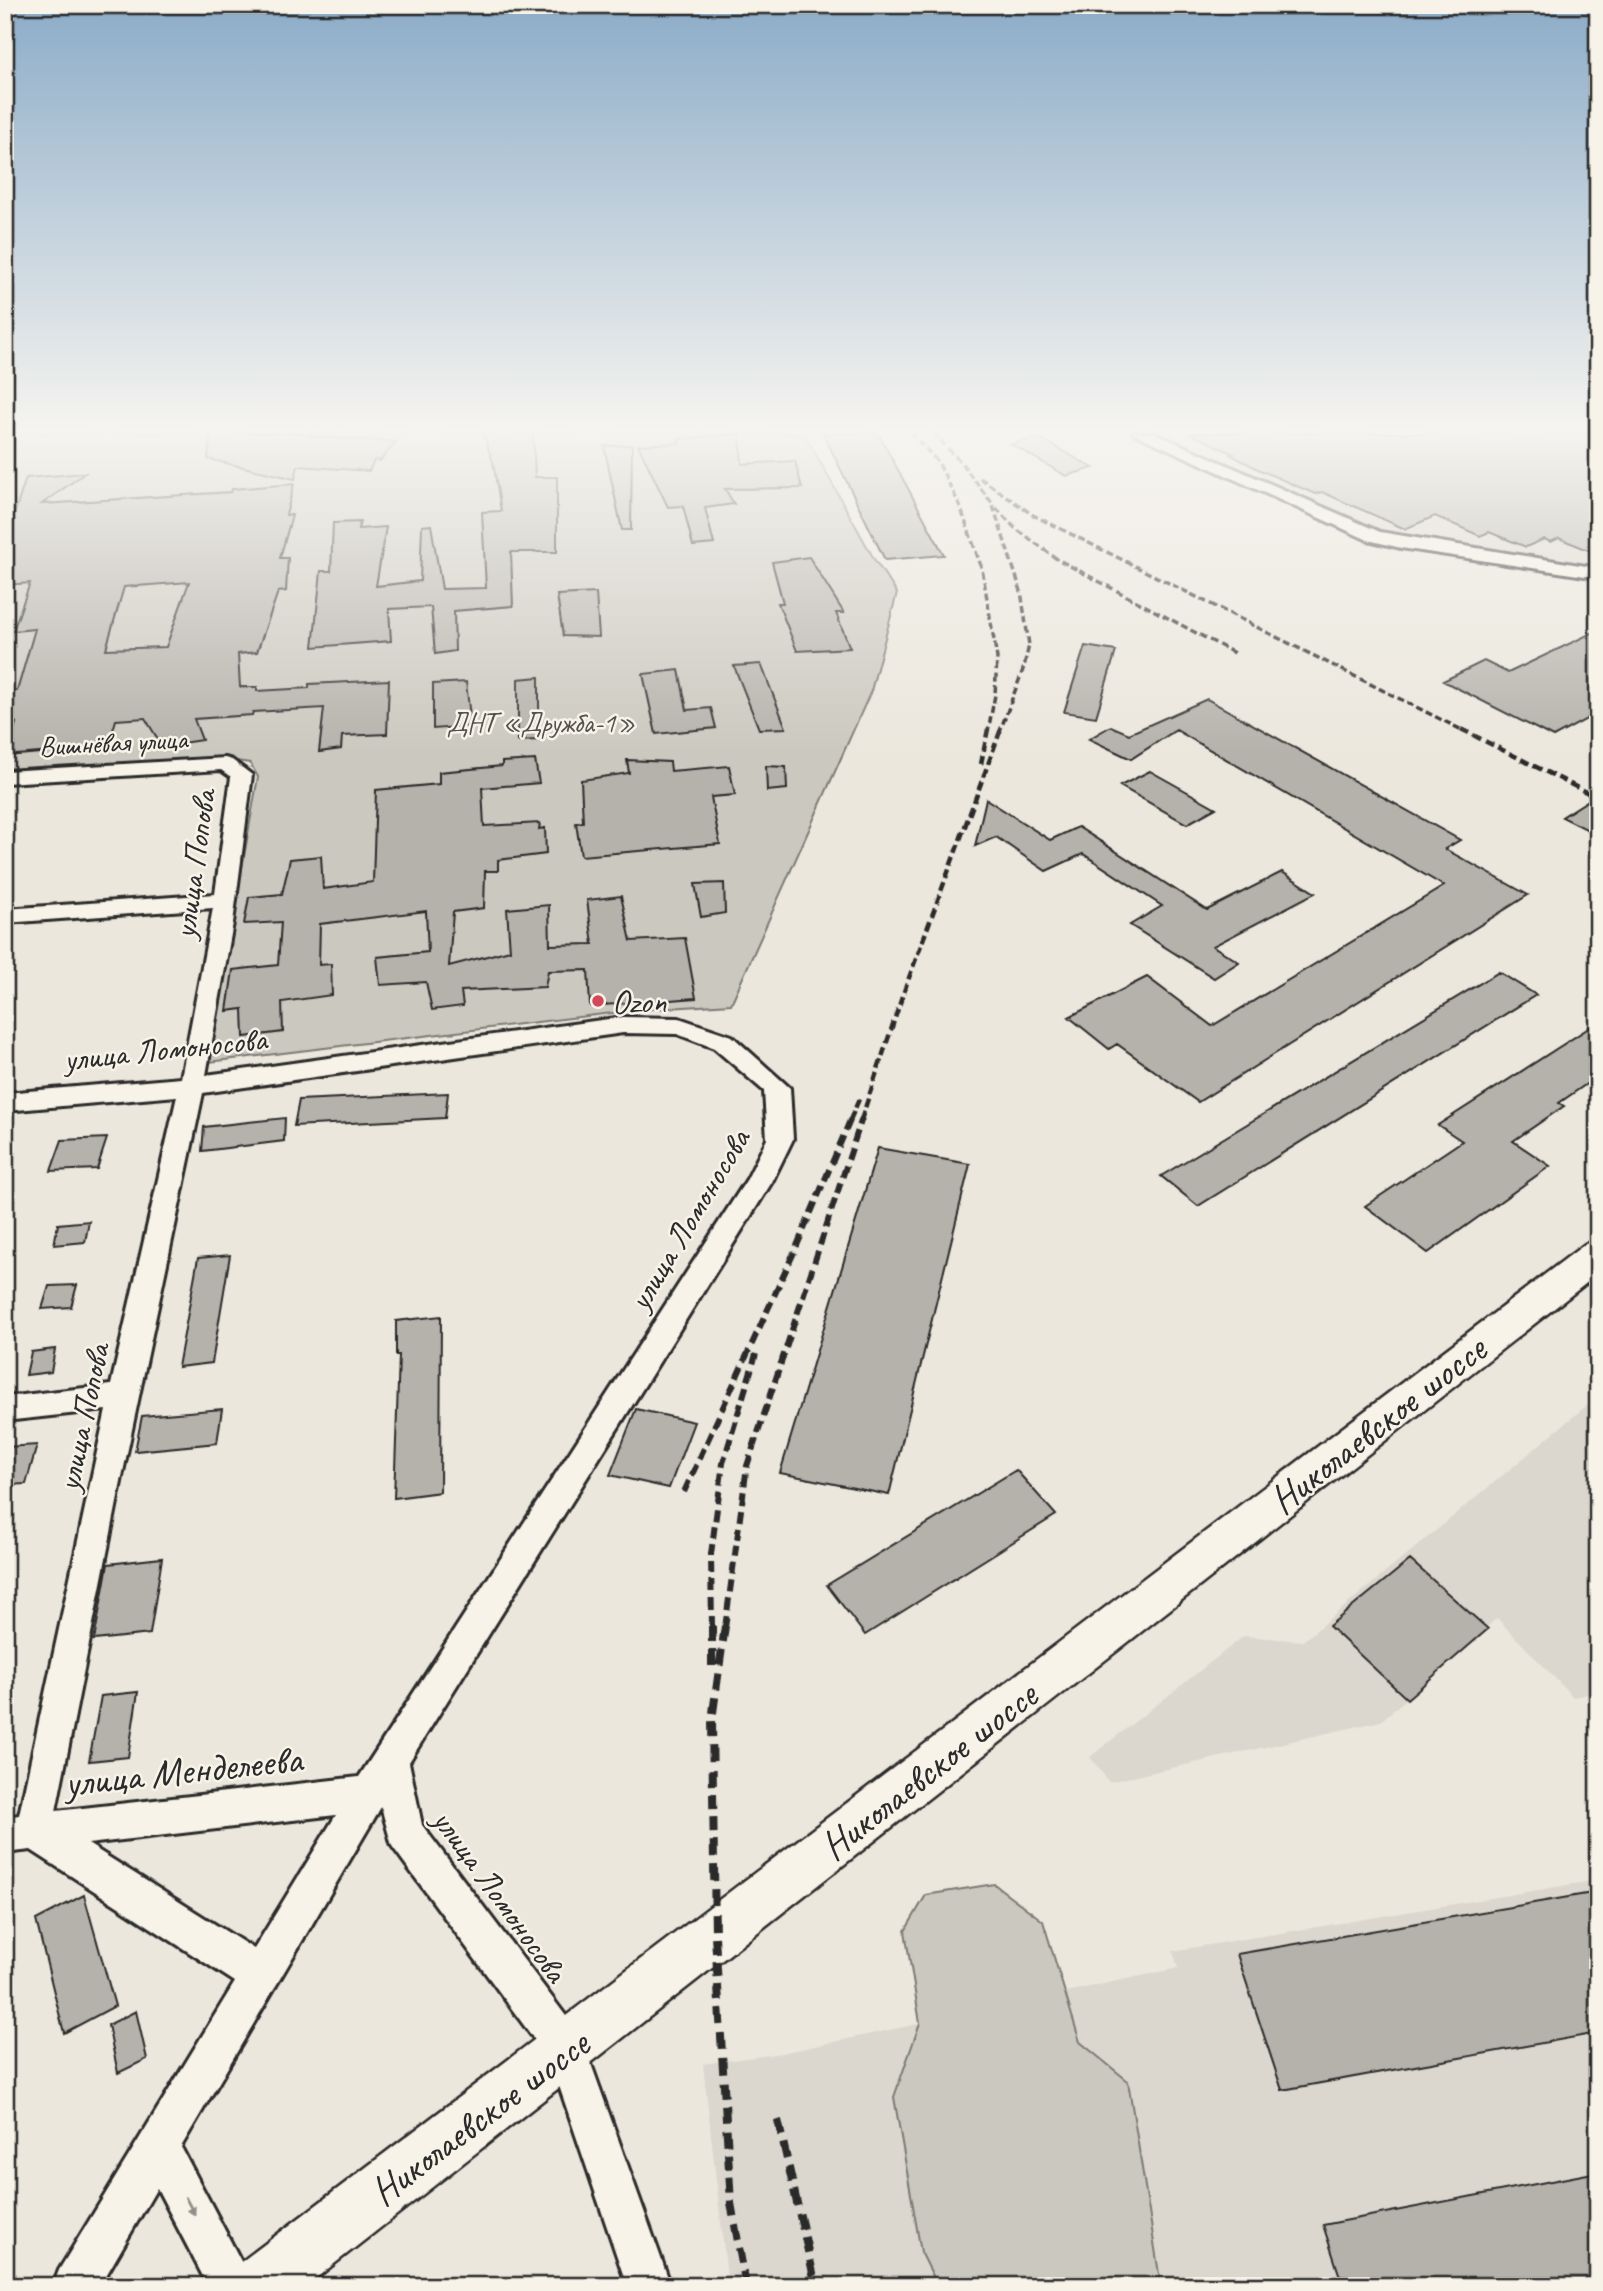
<svg xmlns="http://www.w3.org/2000/svg" width="1603" height="2291" font-family="Caveat,sans-serif">
  <style>
    .built { fill: #dbd7ce }
    .green { fill: #cbc8bf; stroke: #7b7a75; stroke-width: 2 }
    .building { fill: #b5b2ab; stroke: #2b2b2b; stroke-width: 2; fill-rule: evenodd }
    .lines { fill: none; stroke-linecap: round; stroke-linejoin: round }
    .minor-casing { stroke: #2b2b2b; stroke-width: 6 }
    .major-casing { stroke: #2b2b2b; stroke-width: 5 }
    .minor { fill: #f7f3e8; fill-rule: evenodd }
    .major { fill: #f7f3e8; fill-rule: evenodd }
    .rail-far3 { stroke: #2b2b2b; stroke-width: 3.5; stroke-dasharray: 7 3.5; stroke-linecap: butt }
    .rail-far2 { stroke: #2b2b2b; stroke-width: 4.5; stroke-dasharray: 9 4.5; stroke-linecap: butt }
    .rail-far1 { stroke: #2b2b2b; stroke-width: 6; stroke-dasharray: 12 6; stroke-linecap: butt }
    .rail { stroke: #2b2b2b; stroke-width: 8; stroke-dasharray: 16 8; stroke-linecap: butt }
    .oneway { fill: #918f8a }
    .poi-dot { fill: #d1495b; stroke: #f7f3e8; stroke-width: 2.5 }
    .labels { text-anchor: middle; stroke-width: 5; stroke-linejoin: round; paint-order: stroke }
    .far-park-label { font-size: 28px; fill: #535250; stroke: #f7f3e8 }
    .far-street-label { font-size: 28px; fill: #2b2b2b; stroke: #f7f3e8 }
    .street-label { font-size: 33px; fill: #2b2b2b; stroke: #f7f3e8 }
    .poi-label { font-size: 33px; fill: #2b2b2b; stroke: #f7f3e8; text-anchor: start }
    .near-street-label { font-size: 40px; fill: #2b2b2b; stroke: #f7f3e8 }
  </style>
  <rect width="100%" height="100%" fill="#ebe7dd"/>
  <filter id="ink" filterUnits="userSpaceOnUse"><feTurbulence type="fractalNoise" baseFrequency=".0143" numOctaves="2"/><feDisplacementMap in="SourceGraphic" scale="14" xChannelSelector="R" yChannelSelector="G"/><feConvolveMatrix kernelMatrix="1 2 1 2 8 2 1 2 1" color-interpolation-filters="sRGB"/></filter>
  <g filter="url(#ink)">
    <path class="built" d="M1147 433H1343L1295 453 1349 433H1598V570L1401 541Z
      M1598 1396V1692L1573 1697 1497 1618 1381 1721 1109 1782 1090 1757 1244 1636 1303 1641Z
      M1598 1880V2286H728L703 2064 782 2053 1178 1968 1173 1951Z"/>
    <path class="green" d="M5 433H804L874 559 897 593 871 691 731 1004 637 1010 208 1062 258 777 250 763 216 758 5 771Z
      M994 1884 1043 1921 1080 2042 1128 2081 1161 2286H938L921 2252 894 2097 920 2023 905 1931 926 1895Z"/>
    <path class="building" d="M211 433H311L308 436 396 442 380 461 374 460 369 471 298 466 295 479 208 459Z
      M483 433H533L535 477H557V552H511L513 606 454 611 455 651 435 654 431 607 389 609 391 641 313 647 321 571H331L333 523 360 522 358 529 386 527 376 586 420 581 422 526 431 525 442 589 486 588 482 512 501 511 493 462Z
      M823 433H878L944 555 885 560Z
      M1189 433H1598V554L1559 538 1551 542 1544 539 1526 547 1489 532 1480 536 1435 516 1405 529 1322 492 1315 494 1260 470 1231 455 1234 454Z
      M740 434 742 464 795 461 802 488 725 489 734 504 705 508 714 544 693 546 683 506 668 507 638 445 680 443 678 439Z
      M1038 437 1093 468 1066 476 1011 444Z
      M632 445 631 530H622L604 446Z
      M85 473 42 504 231 492 232 489 294 484 286 515H292L280 558H288L286 591 278 592 257 652 238 654 240 687H257V691L309 688V684L389 680 387 734 342 736 341 749 319 752 324 708 253 712 252 715 194 719 202 740 162 746 145 718 116 720 108 747 5 756 16 723 5 724V692L17 691 35 629 13 631 30 583 5 585V550L13 525 10 527 26 478ZM189 582 166 647 106 649 124 587Z
      M809 557 844 613H836L850 648 797 651 778 603H783L772 562Z
      M596 593 599 637 563 636 557 595Z
      M1598 630V713L1553 737 1443 681 1484 661 1508 673Z
      M1085 646 1116 651 1096 717 1064 712Z
      M761 664 786 728 759 729 734 666Z
      M679 670 687 710 711 708 716 728 656 734 643 674Z
      M539 677V740L518 741V679Z
      M466 682 471 726 433 729V684Z
      M1207 699 1460 840 1445 849 1528 895 1198 1102 1117 1044 1109 1049 1069 1017 1147 977 1212 1026 1444 886 1176 730 1131 759 1089 739 1111 726 1129 734Z
      M535 760 539 783 482 788 484 826 540 823 539 829 545 828 546 854 498 860V871H485L484 908 453 912 449 966 510 950 507 909 549 905 550 945 593 944 587 900 621 896 631 941 685 938 696 998 590 1006 588 970 548 971 545 987 461 991 463 1006 432 1010 426 982 380 985 377 957 428 952 426 911 320 924 319 965 331 964 332 995 282 1002 283 1032 244 1037 243 1009 227 1011 233 970 278 965 281 922 244 924 249 897 282 894 290 859 321 856 323 889 373 882 376 790 439 784V772L502 766V762Z
      M627 760 670 762 671 771 729 766 735 795 711 797 720 844 581 856 576 823 583 822 581 780 629 773Z
      M766 766 786 767 787 789 767 791Z
      M1150 771 1216 808 1187 824 1120 786Z
      M1598 794V835L1562 817Z
      M986 799 1050 840 1078 827 1207 910 1282 872 1315 893 1213 946 1239 962 1214 978 1130 925 1162 906 1083 854 1046 871 996 837 975 846Z
      M724 883 725 913 701 917 695 884Z
      M1499 972 1536 995 1198 1206 1161 1176Z
      M1598 1022V1076L1559 1103 1564 1106 1513 1141 1550 1166 1428 1253 1365 1206 1462 1141 1438 1125Z
      M448 1093 445 1118 294 1126 299 1100Z
      M285 1118 284 1141 202 1151 204 1127Z
      M107 1138 97 1169 51 1171 62 1140Z
      M878 1148 970 1164 889 1495 780 1473Z
      M89 1221 85 1242 54 1245 58 1224Z
      M230 1255 212 1363 178 1367 198 1258Z
      M77 1285 71 1307 42 1309 49 1286Z
      M441 1316 440 1492 394 1498 399 1355H396V1321Z
      M55 1349 51 1372 26 1375 31 1352Z
      M222 1409 217 1443 135 1451 142 1416Z
      M636 1409 694 1422 669 1488 610 1475Z
      M37 1445 26 1484 5 1485V1447Z
      M1016 1470 1056 1515 865 1635 827 1585Z
      M162 1558 150 1634 94 1640 108 1564Z
      M1410 1560 1488 1629 1407 1699 1329 1626Z
      M138 1692 128 1757 89 1761 101 1696Z
      M1598 1892V2033L1282 2090 1237 1954Z
      M84 1895 115 2006 64 2033 36 1920Z
      M136 2011 147 2059 118 2073 108 2025Z
      M1598 2172V2286H1343L1323 2225Z"/>
    <g class="lines">
      <defs>
        <path id="minor" d="M1133 433H1154L1380 532 1598 568V578L1401 548 1368 540Z
          M225 758 232 760 252 775 233 923 206 1075 623 1017 679 1018 732 1036 790 1088 793 1139 772 1182 409 1762 422 1825 581 2036 671 2286H627L551 2062 392 1846 381 1807 181 2147 254 2286H208L157 2188 100 2286H53L59 2270 235 1982 31 1850 5 1853V1817L19 1815 106 1410 5 1421V1397L111 1385 177 1096 5 1111V1093L181 1078 213 908 5 923V909L215 894 231 777 221 770 5 783V771ZM623 1033 677 1034 714 1048 764 1091 767 1139 747 1179 359 1777 56 1811 122 1477 203 1093ZM336 1815 254 1949 88 1844Z"/>
        <path id="major" d="M1598 1240V1274L306 2286H229L237 2265 1585 1244Z"/>
      </defs>
      <use href="#minor" class="minor-casing"/>
      <use href="#major" class="major-casing"/>
      <use href="#minor" class="minor"/>
      <use href="#major" class="major"/>
      <path class="rail-far3" d="M911 433 938 462 960 506 982 569 997 658 995 695 988 731
        M933 433 959 460 992 503 1021 591 1029 645 1024 667 1000 731
        M980 478 1033 515 1464 731
        M996 508 1015 528 1057 559 1234 653"/>
      <path class="rail-far2" d="M1461 729 1598 798
        M981 764 988 729
        M850 1120 860 1097
        M861 1120 903 994 1001 729"/>
      <path class="rail-far1" d="M684 1492 796 1248 851 1118
        M712 1628 711 1554 723 1463 756 1354
        M725 1628 747 1466 862 1118"/>
      <path class="rail" d="M712 1626V1667
        M725 1626 712 1720 715 1936 731 2203 746 2286
        M778 2120 816 2286"/>
    </g>
    <defs><path id="oneway-solid" d="M-6-.8H1V-3.2L6.5 0L1 3.2V.8H-6Z" transform="scale(1.75)"/></defs>
    <use class="oneway" href="#oneway-solid" transform="translate(190 2206) rotate(62)"/>
  </g>
  <linearGradient id="sky" x2="0" y2="1"><stop stop-color="#8cacc8"/><stop offset="0.57" stop-color="#f6f4f0"/><stop offset="1" stop-color="#f6f4f0" stop-opacity="0"/></linearGradient>
  <rect width="1603" height="754" fill="url(#sky)"/>
  <circle class="poi-dot" cx="598" cy="1001" r="7"/>
  <g class="labels">
    <g class="far-park-label">
      <text x="541" y="732">ДНТ «Дружба-1»</text>
    </g>
    <g class="far-street-label">
      <text transform="translate(113 742) rotate(-3)" y="10">Вишнёвая улица</text>
    </g>
    <g class="street-label">
      <text transform="translate(193 864) rotate(-82)" y="12">улица Попова</text>
      <text transform="translate(165 1048) rotate(-6)" y="12">улица Ломоносова</text>
      <text transform="translate(688 1219) rotate(-59)" y="12">улица Ломоносова</text>
      <text transform="translate(82 1417) rotate(-78)" y="12">улица Попова</text>
      <text transform="translate(501 1895) rotate(54)" y="12">улица Ломоносова</text>
    </g>
    <g class="poi-label">
      <text x="612" y="1013">Ozon</text>
    </g>
    <g class="near-street-label">
      <text transform="translate(1377 1424) rotate(-38)" y="14">Николаевское шоссе</text>
      <text transform="translate(183 1770) rotate(-6)" y="14">улица Менделеева</text>
      <text transform="translate(928 1770) rotate(-38)" y="14">Николаевское шоссе</text>
      <text transform="translate(479 2117) rotate(-37)" y="14">Николаевское шоссе</text>
    </g>
  </g>
  <rect width="1603" height="2291" fill="none" stroke="#f7f3e8" stroke-width="28"/>
  <rect x="14" y="14" width="1575" height="2263" fill="none" stroke="#2b2b2b" stroke-width="2.5" filter="url(#ink)"/>
</svg>
